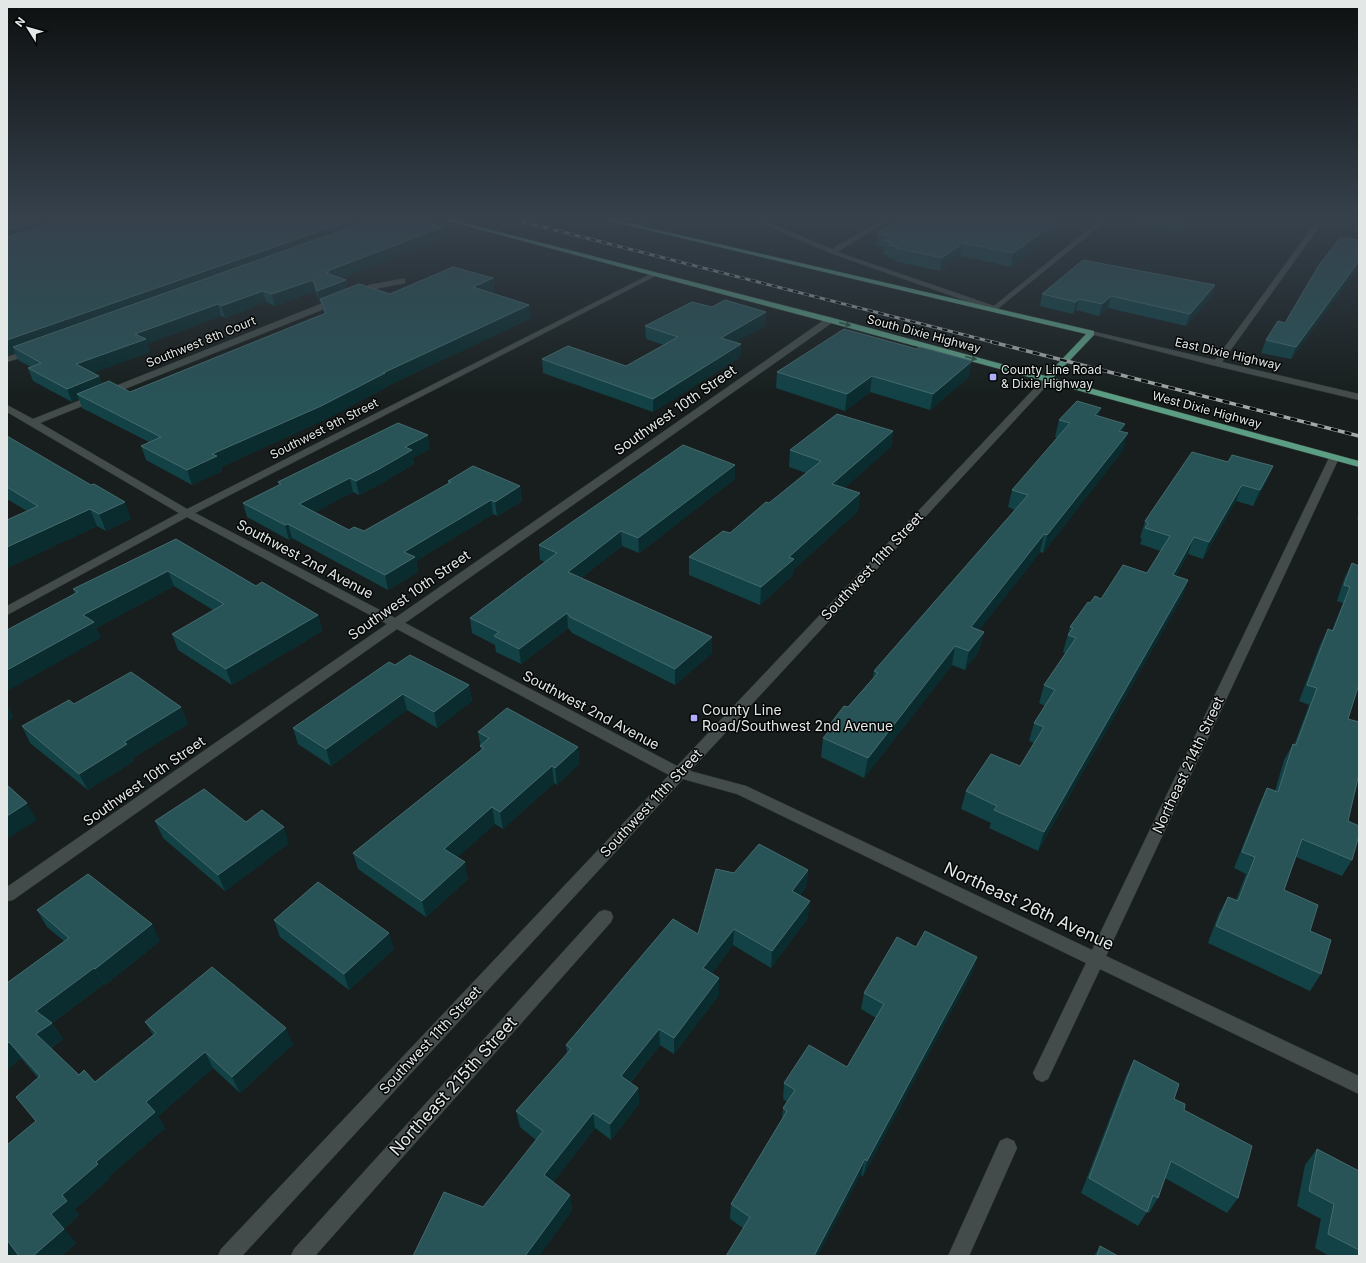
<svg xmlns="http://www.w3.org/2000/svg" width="1366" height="1263" font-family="Inter,sans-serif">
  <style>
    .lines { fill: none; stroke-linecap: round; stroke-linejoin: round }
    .minor-casing { stroke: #343938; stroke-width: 1 }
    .major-casing { stroke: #343938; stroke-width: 1 }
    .minor { fill: #434c4a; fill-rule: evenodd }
    .major { fill: #5b9e83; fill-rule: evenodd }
    .rail-far1-casing { stroke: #a3a9a8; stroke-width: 3 }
    .rail-casing { stroke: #a3a9a8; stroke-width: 3.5 }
    .rail-far1 { stroke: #050707; stroke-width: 2; stroke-dasharray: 5.5; stroke-linecap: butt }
    .rail { stroke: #050707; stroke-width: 2.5; stroke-dasharray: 7; stroke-linecap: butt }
    .wall { fill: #124246; fill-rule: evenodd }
    .shaded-wall { fill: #0a2c2e }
    .building { fill: #285357; stroke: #466b6e }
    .oneway { fill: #305245 }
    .poi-dot { fill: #b0aefa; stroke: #050707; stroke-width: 1.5 }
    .labels { text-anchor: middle; stroke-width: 3; stroke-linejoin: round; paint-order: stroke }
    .far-street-label { font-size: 12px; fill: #e3e8e7; stroke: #050707 }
    .far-poi-label { font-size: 12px; fill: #e3e8e7; stroke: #050707; text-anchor: start }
    .street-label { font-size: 14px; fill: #e3e8e7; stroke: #050707 }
    .poi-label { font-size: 14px; fill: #e3e8e7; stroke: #050707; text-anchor: start }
    .near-street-label { font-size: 17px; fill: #e3e8e7; stroke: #050707 }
  </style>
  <rect width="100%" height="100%" fill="#171e1d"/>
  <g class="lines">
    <defs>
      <path id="minor" d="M647 220H655L638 228 633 227Z
        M754 220H762L832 249 882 220H889L837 252 994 306 1100 220H1107L995 311 830 253Z
        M1318 220H1324L1222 362 1359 394V400L1216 366 1087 333 1091 331 1215 360Z
        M653 273 659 274 195 513 395 618 827 318H833V322L405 623 677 766 1045 377H1051V381L690 771 746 786 1092 950 1329 458 1334 455 1337 456 1339 458 1106 956 1359 1076V1094L1100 969 1048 1079 1042 1082 1036 1079 1033 1073 1086 963 737 794 683 779 242 1256H218L221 1249 669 775 397 629 13 900 7 901V887L387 624 187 517 7 615V606L179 513 7 412V405L33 419 333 299H339V303L40 423 187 509Z
        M402 279H405V283L374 289 357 295 353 293 369 285Z
        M32 349H35V353L7 362V357Z
        M605 910 611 912 613 917 611 922 315 1256H291L294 1249 599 912Z
        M1007 1138 1014 1141 1017 1148 969 1256H948L1000 1141Z"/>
      <path id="major" d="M444 220H453L833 318 1046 376 1086 334 605 220H615L1094 331V335L1053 378 1359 461V467L827 322Z"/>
    </defs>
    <use href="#minor" class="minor-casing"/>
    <use href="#major" class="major-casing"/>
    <use href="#minor" class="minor"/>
    <use href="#major" class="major"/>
    <defs>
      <path id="rail-far1" d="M516 220 996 343"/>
      <path id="rail" d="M992 342 1359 436"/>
    </defs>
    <use href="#rail-far1" class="rail-far1-casing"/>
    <use href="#rail" class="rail-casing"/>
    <use href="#rail-far1" class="rail-far1"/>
    <use href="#rail" class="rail"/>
  </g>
  <path class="wall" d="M7 220 445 238 340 278 348 288 390 294 493 278 494 291 490 293 529 305 531 318 387 386V387L324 420 221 467 222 471 192 485 146 460 141 446 149 442 82 408 79 399 72 402 33 381 28 368 31 367 18 360 15 353 9 355 7 354ZM315 291 320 303H321L324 314 130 392 102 384 99 376 92 373 150 352 147 344 221 316 225 318 266 302 275 306Z
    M1073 220 1011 267 961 256 940 271 894 261 895 259 888 258V255L883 254 884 247 876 246 877 233Z
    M1134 220H1194L1180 232 1133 223Z
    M1359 240V267L1291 359 1261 353 1266 340 1285 323Z
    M1215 285 1211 297 1186 326 1108 308 1099 316 1076 310 1073 314 1040 306 1042 294Z
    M766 325 735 342 741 344 740 357 653 412 543 373 542 359 626 366 664 345 646 339 645 326Z
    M777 372 969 377 930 410 870 392 845 411 776 388Z
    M1099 416 1123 432V450L1043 553 1040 552 979 630 984 632 979 651 965 670 952 665 864 778 821 757 823 738 830 730 831 723 848 707 873 678 874 671 1015 510 1008 507 1012 490 1058 438 1055 437 1059 420Z
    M893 431 891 447 844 488 860 493 858 511 793 570 792 576 760 605 689 575V557L730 533 769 503 806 473 789 467 790 450Z
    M7 436 131 519 106 531 97 526 7 568V520L27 511 7 499Z
    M430 449 413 458 414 464 382 483 359 495 353 492 315 512 349 530 364 531 448 484V481L520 486 522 501 497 516 493 514 416 561 418 572 388 590 292 538 289 540 247 517 243 503 279 485 278 482Z
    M1228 462 1273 466 1266 482 1253 506 1236 501 1203 559 1188 554 1176 576 1188 580 1182 597 1038 851 989 828 991 823 961 809 966 791 1020 766 1034 743 1029 741 1034 723 1045 706 1039 703 1044 685 1066 654 1063 652 1070 627 1090 603 1101 599 1147 573 1160 551 1140 544 1142 539 1140 538 1145 521Z
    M735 479 639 553 622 546 581 578 712 637V653L675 685 572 633 568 628 521 664 496 652 495 645 472 633 470 618 545 562 540 560 539 545Z
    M1359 513V520L1357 519Z
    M176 539 256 586 318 615 322 631 232 685 178 650 172 634 213 610 174 586 96 628 101 638 75 594 73 589Z
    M1352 563 1348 719V821L1352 860 1342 876 1296 857 1284 890 1310 931 1321 974 1310 991 1208 943 1219 913 1228 897 1236 900 1246 874 1234 868 1259 805 1267 788 1275 791 1284 760 1293 744 1294 745 1309 705 1299 701 1320 645 1328 629 1332 630 1343 603 1337 601 1344 579Z
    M395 665 469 685 472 701 437 728 407 710 331 766 298 744 293 728Z
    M74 704 181 707 188 724 133 758 134 761 88 790 30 743 22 726Z
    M478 732 578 747 579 764 557 785 554 783 503 829 495 824 457 857 468 879 426 917 358 869 353 853 481 750Z
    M155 821 246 822 289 843 225 891 163 838Z
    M808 870 806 887 800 895 808 918 771 968 733 945 712 973 719 978V995L674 1054 660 1045 630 1083 638 1088 639 1104 611 1140 595 1128 553 1182 570 1195 572 1210 539 1256H413L483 1207 536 1140 520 1127 516 1111 567 1053 566 1045 698 934 734 873Z
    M37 910 160 941 105 985 104 984 52 1023 63 1039 51 1048 79 1075 95 1082 153 1035 145 1022 293 1044 240 1093 213 1068 158 1116 165 1128 108 1177 109 1179 74 1210 79 1215 64 1229 76 1243 62 1256H19L18 1254 15 1256H7L36 1122 16 1097 38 1078 21 1058 7 1070V975L8 982 64 941 47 927Z
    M274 920 394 949 349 990 280 937Z
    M916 947 977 957 972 973 863 1176 861 1175 743 1228 730 1219 731 1204 782 1119 783 1108 787 1102 783 1099 784 1083 847 1067 876 1018 861 1009 864 993Z
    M1134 1060 1174 1099 1184 1110 1238 1198 1227 1213 1165 1178 1158 1198 1149 1213 1147 1212 1138 1226 1081 1193 1126 1076Z
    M1317 1149 1359 1171V1256H1329L1315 1248 1321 1219 1297 1206 1305 1165Z
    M1100 1246 1118 1256H1094Z"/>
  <path class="shaded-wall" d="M43 220H86L7 242V230Z
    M352 220H385L13 347 15 353 9 355 7 350V340Z
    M1059 220H1073L1011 267 1013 253Z
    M1187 220H1194L1180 232 1183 223Z
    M443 227 445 238 331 282 326 273 327 271Z
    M963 243 961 256 940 271 942 258Z
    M1359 261V267L1291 359 1296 347Z
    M493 278 494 291 475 300 473 287Z
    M313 280 315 291 275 306 272 294Z
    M346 280 349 292 320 299 321 303H320L317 291Z
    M1215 285 1211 297 1186 326 1190 314Z
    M263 291 266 302 225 318 221 306Z
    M1111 296 1108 308 1099 316 1102 304Z
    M1079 299 1076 310 1073 314 1076 302Z
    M218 304 221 316 147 344 150 352 81 377 76 364 135 334Z
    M529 305 531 318 387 386V387L324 420 221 467 222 471 192 485 187 470 212 454 383 373Z
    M766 312V325L721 351V338Z
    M741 344 740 357 653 412V399Z
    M972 361 969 377 930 410 933 394Z
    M99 376 104 389 77 394 79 399 72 402 67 389Z
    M872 376 870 392 845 411 847 394Z
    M1101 408 1097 425 1095 415Z
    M1125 424 1120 440 1119 431Z
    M893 431 891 447 830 501 832 484Z
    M1128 433 1123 450 1043 553 1047 535Z
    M428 435 430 449 413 458 414 464 382 483 359 495 356 481 405 447Z
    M735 465V479L639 553 638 538Z
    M1273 466 1266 482 1253 506 1260 490Z
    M350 478 353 492 303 519 299 504Z
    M1242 485 1236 501 1203 559 1209 542Z
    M520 486 522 501 497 516 495 502Z
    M860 493 858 511 793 570 792 576 760 605 761 587 789 557Z
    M491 500 493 514 416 561 418 572 388 590 385 575 404 552Z
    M125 502 131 519 106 531 99 514Z
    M90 509 97 526 7 568V547Z
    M288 524 292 538 289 540 285 525Z
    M621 531 622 546 569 587 568 572Z
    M1044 534 1040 552 967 646 971 627Z
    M1194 537 1188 554 1167 592 1173 575Z
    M168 571 174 586 96 628 101 638 7 691V670L83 615Z
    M1188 580 1182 597 1038 851 1044 832Z
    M567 613 568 628 521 664 519 649Z
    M318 615 322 631 232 685 226 669Z
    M984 632 979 651 965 670 969 651Z
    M712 637V653L675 685V669Z
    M955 646 952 665 864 778 868 758Z
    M469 685 472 701 437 728 434 712Z
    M403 694 407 710 331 766 326 749Z
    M7 704 14 718 7 722Z
    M181 707 188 724 133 758 134 761 88 790 79 774 124 742Z
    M578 747 579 764 557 785 555 768Z
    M552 766 554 783 503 829 500 812Z
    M27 803 37 820 7 839V816Z
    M492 807 495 824 448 866 444 849Z
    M284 827 289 843 225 891 218 875Z
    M465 862 468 879 426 917 422 901Z
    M808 870 806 887 790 907 792 891Z
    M810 901 808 918 771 968 772 951Z
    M152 924 160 941 105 985 95 969Z
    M734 929 733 945 703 985V968Z
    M389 933 394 949 349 990 344 974Z
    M977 957 972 973 863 1176 867 1161Z
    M94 968 104 984 49 1025 52 1023 63 1039 47 1050 36 1034V1011Z
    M719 978V995L674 1054V1038Z
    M286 1028 293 1044 240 1093 232 1077Z
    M659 1029 660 1045 622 1092 621 1076Z
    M9 1042 21 1058 7 1070V1044Z
    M205 1052 213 1068 158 1116 165 1128 108 1177 109 1179 74 1210 79 1215 64 1229 76 1243 62 1256H33L51 1214 62 1195 96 1162 146 1102Z
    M638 1088 639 1104 611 1140 610 1124Z
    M593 1113 595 1128 547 1190 544 1175Z
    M865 1159 861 1175 818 1256H814Z
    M570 1195 572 1210 539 1256H525Z
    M7 1240 19 1253 15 1256H7Z"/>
  <path class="building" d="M7 220H43L7 230Z
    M61 220H352L7 340V237Z
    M371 220H418L443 227 327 271 329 272 326 273 346 280 317 291 313 280 272 294 263 291 221 306 218 304 135 334 146 339 76 364 99 376 67 389 28 368 41 363 13 347Z
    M900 220H1059L1013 253 963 243 942 258 896 248 898 247 889 245 892 243 884 241 893 236 877 233Z
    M1165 220H1187L1183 223Z
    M1341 237 1359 240V261L1296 347 1266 340 1278 321 1285 323 1319 265Z
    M1083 260 1215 285 1190 314 1111 296 1102 304 1079 299 1076 302 1042 294Z
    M453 267 493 278 473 287 529 305 383 373H385L321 406 212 454 217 456 187 470 141 446 161 437 77 394 109 381 130 392 326 313 320 299 359 284 390 294Z
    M725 300 766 312 721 338 741 344 653 399 542 359 568 346 626 366 678 337 645 326 692 302 712 307Z
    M844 329 917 349 920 347 972 361 933 394 872 376 847 394 777 372Z
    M1077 401 1101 408 1095 415 1125 424 1119 431 1128 433 1047 535 1044 534 971 627 984 632 969 651 955 646 868 758 823 738 834 725 831 723 844 706 848 707 878 673 874 671 1028 495 1012 490 1070 423 1059 420Z
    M837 414 893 431 832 484 860 493 789 557 794 559 761 587 689 557 723 531 730 533 766 502 769 503 821 461 790 450Z
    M398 423 428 435 405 447 412 450 379 469 356 481 350 478 299 504 349 530 354 527 364 531 451 482 448 481 473 466 520 486 495 502 491 500 404 552 415 557 385 575 288 524 285 525 243 503 281 484 278 482Z
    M7 436 91 485 94 484 125 502 99 514 90 509 7 547V520L38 506 7 487Z
    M683 445 735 465 638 538 621 531 568 572 712 637 675 669 570 617 567 613 519 649 494 636 499 632 470 618 557 553 539 545Z
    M1192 452 1228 462 1232 455 1273 466 1260 490 1242 485 1209 542 1194 537 1173 575 1188 580 1044 832 994 810 997 806 966 791 991 754 1020 766 1044 727 1034 723 1055 690 1044 685 1076 638 1068 635 1073 628 1070 627 1088 602 1090 603 1095 596 1101 599 1123 565 1147 573 1170 536 1145 528 1148 523 1145 521Z
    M176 539 256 586 262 582 318 615 226 669 172 634 224 604 168 571 83 615 94 622 7 670V630L78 592 73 589Z
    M1352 563 1359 566V684L1348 719 1359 722V774L1348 821 1359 826V835L1352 860 1302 839 1284 890 1318 905 1310 931 1331 940 1321 974 1216 926 1228 897 1238 901 1255 857 1242 852 1267 788 1278 792 1293 744 1296 745 1317 688 1307 685 1328 629 1333 631 1350 587 1344 585Z
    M410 655 469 685 434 712 403 694 326 749 293 728 389 662 395 665Z
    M131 672 181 707 124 742 127 744 79 774 22 726 69 700 74 704Z
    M507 708 578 747 555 768 552 766 500 812 492 807 444 849 465 862 422 901 353 853 484 748 480 746 489 738 478 732Z
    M7 785 27 803 7 816Z
    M204 789 246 822 262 810 284 827 218 875 155 821Z
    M759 844 808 870 792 891 810 901 772 951 734 929 703 968 719 978 674 1038 659 1029 621 1076 638 1088 610 1124 593 1113 544 1175 570 1195 525 1256H413L444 1192 483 1207 543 1131 516 1111 571 1049 566 1045 673 919 698 934 716 869 734 873Z
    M88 874 152 924 95 969 94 968 36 1011 52 1023 36 1034 79 1075 84 1070 95 1082 156 1033 145 1022 212 967 286 1028 232 1077 205 1052 146 1102 155 1112 96 1162 98 1164 62 1195 67 1201 51 1214 64 1229 33 1256H19L7 1240V1145L36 1121 16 1097 40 1076 9 1042 7 1044V983L69 938 37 910Z
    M318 882 389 933 344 974 274 920Z
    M925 931 977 957 867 1161 865 1159 814 1256H726L750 1217 731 1204 787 1111 783 1108 795 1090 784 1083 809 1045 847 1067 884 1004 864 993 897 937 916 947Z
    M1134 1060 1179 1084 1174 1099 1185 1104 1184 1110 1252 1146 1238 1198 1171 1161 1158 1198 1153 1195 1147 1212 1089 1178Z
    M1317 1149 1359 1171V1250L1328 1234 1334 1204 1309 1191Z
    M1100 1246 1118 1256H1097Z"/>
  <defs><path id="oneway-solid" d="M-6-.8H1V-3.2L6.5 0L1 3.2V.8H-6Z"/></defs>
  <g class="oneway">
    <use href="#oneway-solid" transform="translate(845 324) rotate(15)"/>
    <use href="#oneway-solid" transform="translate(971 358) rotate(15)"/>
  </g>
  <linearGradient id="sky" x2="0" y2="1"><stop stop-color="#0d1010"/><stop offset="0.55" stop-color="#36414c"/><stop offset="1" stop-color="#36414c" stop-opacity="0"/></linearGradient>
  <rect width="1366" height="397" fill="url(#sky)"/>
  <g class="poi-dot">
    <rect x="989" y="373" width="8" height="8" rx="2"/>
    <rect x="690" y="714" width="8" height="8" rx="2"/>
  </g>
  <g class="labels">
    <g class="far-street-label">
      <text transform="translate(924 334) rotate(15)" y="4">South Dixie Highway</text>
      <text transform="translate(201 342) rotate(-22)" y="4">Southwest 8th Court</text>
      <text transform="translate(1228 354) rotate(13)" y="4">East Dixie Highway</text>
      <text transform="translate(1207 410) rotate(15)" y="4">West Dixie Highway</text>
      <text transform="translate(324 429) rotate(-27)" y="4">Southwest 9th Street</text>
    </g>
    <g class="far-poi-label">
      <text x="1001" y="374">County Line Road<tspan x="1001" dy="14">&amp; Dixie Highway</tspan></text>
    </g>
    <g class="street-label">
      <text transform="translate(675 410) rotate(-35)" y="5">Southwest 10th Street</text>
      <text transform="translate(305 559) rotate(28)" y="5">Southwest 2nd Avenue</text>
      <text transform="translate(872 566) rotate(-47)" y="5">Southwest 11th Street</text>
      <text transform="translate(409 595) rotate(-35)" y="5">Southwest 10th Street</text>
      <text transform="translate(591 710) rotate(28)" y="5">Southwest 2nd Avenue</text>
      <text transform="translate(1188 765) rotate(-65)" y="5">Northeast 214th Street</text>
      <text transform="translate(144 781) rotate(-35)" y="5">Southwest 10th Street</text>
      <text transform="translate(651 803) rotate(-47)" y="5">Southwest 11th Street</text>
      <text transform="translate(430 1040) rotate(-47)" y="5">Southwest 11th Street</text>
    </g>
    <g class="poi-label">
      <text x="702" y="715">County Line<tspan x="702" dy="16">Road/Southwest 2nd Avenue</tspan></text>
    </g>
    <g class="near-street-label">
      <text transform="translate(1029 906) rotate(25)" y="6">Northeast 26th Avenue</text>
      <text transform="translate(453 1086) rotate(-48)" y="6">Northeast 215th Street</text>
    </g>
  </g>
  <rect width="1366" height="1263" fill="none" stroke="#e3e8e7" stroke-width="16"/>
  <g transform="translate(28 28) rotate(307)" stroke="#050707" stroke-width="3" paint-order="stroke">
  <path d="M0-3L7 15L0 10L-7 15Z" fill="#e3e8e7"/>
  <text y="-6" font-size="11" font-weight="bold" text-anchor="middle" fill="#e3e8e7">N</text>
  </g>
</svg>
